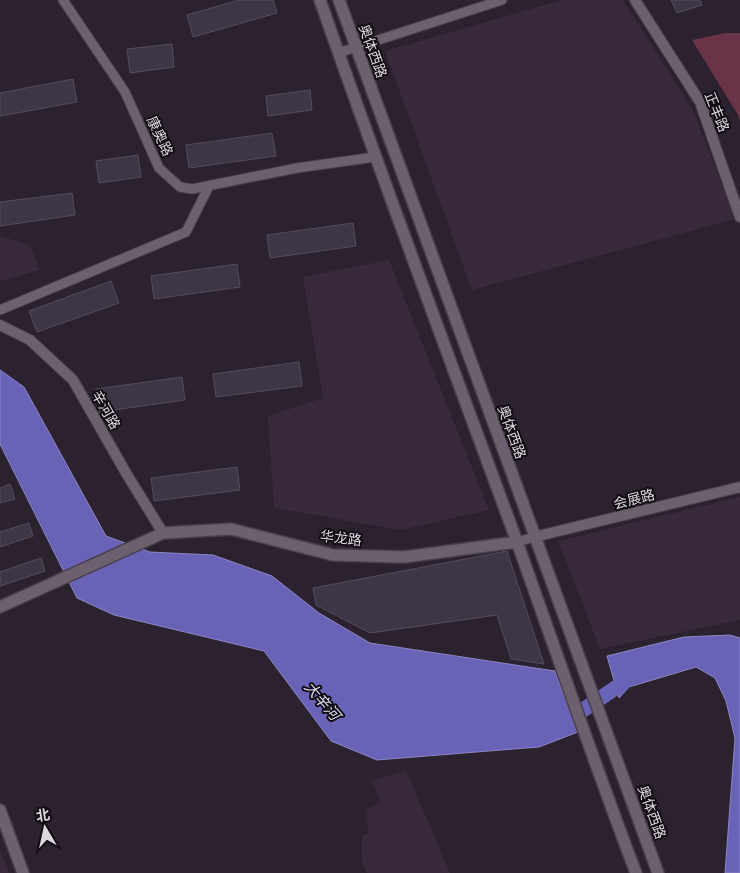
<svg xmlns="http://www.w3.org/2000/svg" width="740" height="873" font-family="'Sofia Sans Condensed','Noto Sans SC',sans-serif">
  <style>
    .built { fill: #38293b }
    .green { fill: #6a3448 }
    .water { fill: #6963b8; stroke: #8c86c4 }
    .lines { fill: none; stroke-linecap: round; stroke-linejoin: round }
    .river { stroke: #6963b8; stroke-width: 15 }
    .building { fill: #3c3645; stroke: #534c5d }
    .minor-casing { stroke: #493f4b; stroke-width: 11 }
    .tertiary-casing { stroke: #493f4b; stroke-width: 12 }
    .secondary-casing { stroke: #493f4b; stroke-width: 14 }
    .minor { stroke: #6c5f6e; stroke-width: 9 }
    .tertiary { stroke: #6c5f6e; stroke-width: 10 }
    .secondary { stroke: #6c5f6e; stroke-width: 11 }
    .labels { text-anchor: middle; stroke-width: 4; stroke-linejoin: round; paint-order: stroke }
    .street-label { font-size: 14px; fill: #dfd7e0; stroke: #110d12 }
    .water-label { font-size: 15px; font-style: italic; fill: #dcdcf4; stroke: #110d12 }
  </style>
  <rect width="100%" height="100%" fill="#2c212e"/>
  <path class="built" d="M562 0H623L692 109 736 219 472 290 385 51Z
    M0 236 30 245 40 270 0 281Z
    M389 260 489 510 401 530 274 508 268 416 323 398 303 277Z
    M740 497V620L600 649 558 541Z
    M406 770 450 873H367L362 862V836L369 833 366 811 380 802 372 781Z
    M0 850 9 873H0Z"/>
  <path class="green" d="M725 33H740V121L738 115 692 40Z"/>
  <path class="water" d="M0 370 24 387 106 536 150 552 213 555 272 576 319 613 370 643 555 671 578 732 539 747 377 760 331 741 264 651 114 615 77 598 0 444Z
    M730 635 740 638V873H725L735 738 726 701 715 678 696 667 629 687 619 698 607 656 684 637Z"/>
  <g class="lines">
    <path class="river" d="M567 721 633 676"/>
  </g>
  <path class="building" d="M239 0H273L277 13 193 37 187 15Z
    M671 0H700L702 5 677 13Z
    M172 44 174 67 130 73 127 49Z
    M73 79 77 102 0 116V93Z
    M310 90 312 110 268 116 266 96Z
    M272 133 276 156 189 168 186 145Z
    M138 155 141 177 99 183 96 161Z
    M72 193 75 215 0 226V202Z
    M353 223 356 246 270 258 267 235Z
    M237 264 240 287 154 299 151 276Z
    M111 281 119 303 37 332 29 311Z
    M299 362 302 386 216 397 213 374Z
    M182 377 185 400 99 412 96 389Z
    M237 467 240 490 154 501 151 478Z
    M10 484 15 499 0 503V488Z
    M29 523 33 536 0 547V532Z
    M507 551 544 664 511 659 497 615 370 633 316 605 313 588Z
    M41 558 45 571 0 586V572Z"/>
  <g class="lines">
    <defs>
      <path id="minor" d="M63 0 125 92 159 168 180 187 192 189 297 168 375 157
        M338 53 502 0
        M0 310 186 232 209 186
        M517 542 534 537"/>
      <path id="tertiary" d="M635 0 700 102 740 217
        M0 325 30 340 73 380 126 473 163 533
        M534 537 740 487"/>
      <path id="secondary" d="M320 0C383 181 450 360 516 539 556 651 594 763 636 873
        M339 0 658 873
        M0 607 163 533 231 529 333 555 404 557 517 542
        M0 810 23 873"/>
    </defs>
    <use href="#minor" class="minor-casing"/>
    <use href="#tertiary" class="tertiary-casing"/>
    <use href="#secondary" class="secondary-casing"/>
    <use href="#minor" class="minor"/>
    <use href="#tertiary" class="tertiary"/>
    <use href="#secondary" class="secondary"/>
  </g>
  <g class="labels">
    <g class="street-label">
      <text transform="translate(373 51) rotate(70)" y="5">奥体西路</text>
      <text transform="translate(717 112) rotate(68)" y="5">正丰路</text>
      <text transform="translate(160 136) rotate(65)" y="5">康奥路</text>
      <text transform="translate(106 410) rotate(60)" y="5">辛河路</text>
      <text transform="translate(512 432) rotate(70)" y="5">奥体西路</text>
      <text transform="translate(634 499) rotate(-14)" y="5">会展路</text>
      <text transform="translate(341 538) rotate(7)" y="5">华龙路</text>
      <text transform="translate(652 812) rotate(70)" y="5">奥体西路</text>
    </g>
    <g class="water-label">
      <text transform="translate(322 701) rotate(49)" y="5">大辛河</text>
    </g>
  </g>
  <g transform="translate(45 828) rotate(351)" stroke="#110d12" stroke-width="4" paint-order="stroke">
  <path d="M0-4L9 19L0 12L-9 19Z" fill="#dfd7e0"/>
  <text y="-8" font-size="14" font-weight="bold" text-anchor="middle" fill="#dfd7e0">北</text>
  </g>
</svg>
